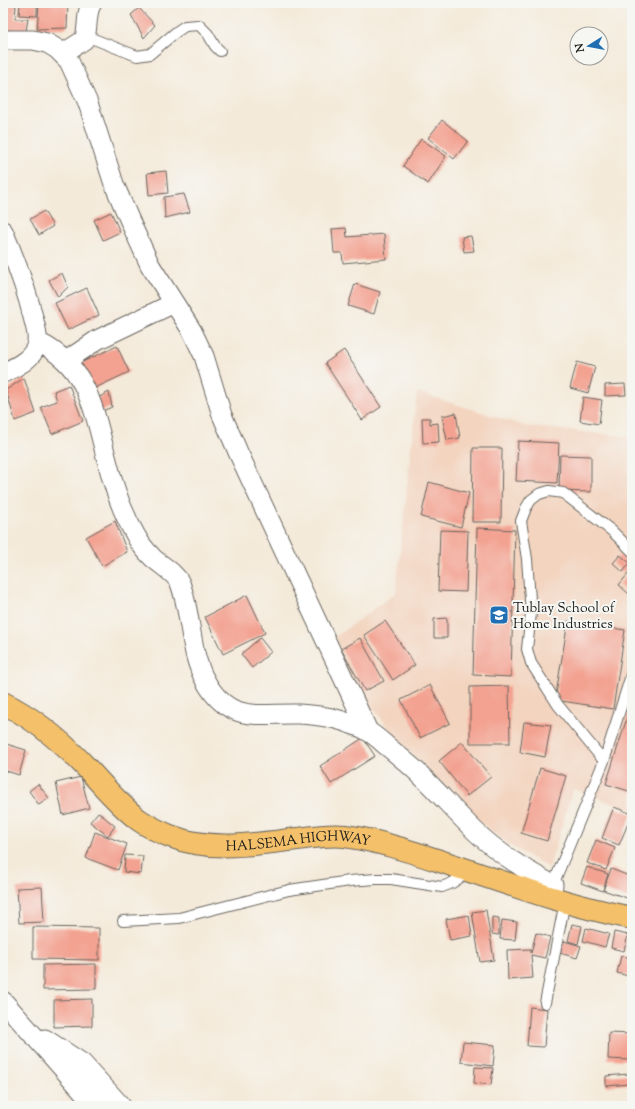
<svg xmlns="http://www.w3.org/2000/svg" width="635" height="1109" font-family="'Sorts Mill Goudy',serif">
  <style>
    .built { fill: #f3d4bf }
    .building { fill: #f3a190 }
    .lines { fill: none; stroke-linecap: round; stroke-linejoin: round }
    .service-casing { stroke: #68645e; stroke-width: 12 }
    .minor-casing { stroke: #68645e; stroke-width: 21 }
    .trunk-casing { stroke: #68645e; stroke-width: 24 }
    .service { stroke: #fff; stroke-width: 10 }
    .minor { stroke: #fff; stroke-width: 19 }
    .trunk { stroke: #f4c16a; stroke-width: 22 }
    .labels { text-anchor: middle; stroke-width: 4; stroke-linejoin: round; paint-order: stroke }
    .poi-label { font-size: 14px; fill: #1c1c1c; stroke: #f6f6f2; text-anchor: start }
    .street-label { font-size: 14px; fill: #1c1c1c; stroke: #f6f6f2 }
  </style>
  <rect width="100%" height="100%" fill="#f6f6f2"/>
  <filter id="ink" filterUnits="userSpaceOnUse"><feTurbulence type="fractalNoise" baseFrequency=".025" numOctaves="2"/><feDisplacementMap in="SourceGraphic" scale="8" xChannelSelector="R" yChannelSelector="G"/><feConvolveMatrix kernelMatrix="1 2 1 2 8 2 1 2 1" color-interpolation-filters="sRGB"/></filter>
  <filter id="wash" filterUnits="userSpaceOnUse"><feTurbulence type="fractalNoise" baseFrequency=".012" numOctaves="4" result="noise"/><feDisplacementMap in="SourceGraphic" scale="16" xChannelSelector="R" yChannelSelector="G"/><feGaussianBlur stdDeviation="0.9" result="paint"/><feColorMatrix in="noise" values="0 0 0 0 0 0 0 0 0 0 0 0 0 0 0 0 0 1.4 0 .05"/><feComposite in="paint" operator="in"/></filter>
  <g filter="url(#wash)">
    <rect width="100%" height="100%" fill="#f4eada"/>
    <path class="built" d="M417 392 525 426 632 437V810L573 789 549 868 508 844 461 807 397 738 349 678 335 637 396 593Z"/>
    <g id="blocks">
      <path class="building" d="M3 3H9L16 6 15 19H28L26 31 3 30Z
        M20 3H37V16L19 15Z
        M39 3H68L67 28 37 29Z
        M139 8 155 25 144 38 131 15Z
        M442 120 468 141 454 159 428 138Z
        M421 139 446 156 428 184 403 166Z
        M166 171 168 193 149 195 147 173Z
        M184 194 190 212 165 218 164 197Z
        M44 211 53 226 39 235 30 219Z
        M111 212 120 232 103 240 94 220Z
        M346 228 347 237 384 234 386 259 343 263 342 253H334L332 229Z
        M471 236 474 251 464 252 462 237Z
        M62 273 68 287 58 297 49 280Z
        M355 284 380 292 374 314 348 306Z
        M87 288 99 315 68 330 55 303Z
        M117 346 129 372 89 391 78 364Z
        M344 350 381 407 362 420 325 363Z
        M577 362 595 367 588 393 570 388Z
        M24 378 36 413 15 421 6 390Z
        M625 384 626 395 605 396V385Z
        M69 385 83 421 52 434 41 407 57 401 54 391Z
        M109 392 112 407 100 412 94 400Z
        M583 397 602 400 599 424 580 421Z
        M456 413 460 438 447 440 442 416Z
        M422 418H430V424L438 423 439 442 423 443Z
        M518 441 559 443 557 483 516 481Z
        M473 448H502L501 522H472Z
        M560 455 591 456V492L559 491Z
        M429 482 469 493 461 527 421 517Z
        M115 521 127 552 102 566 86 537Z
        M477 528 515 530 511 677 473 675Z
        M440 530 468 531 466 592 438 591Z
        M620 555 630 563 623 572 613 563Z
        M632 569V590L629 594 619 585Z
        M247 595 265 633 223 654 205 617Z
        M447 618V638H434V619Z
        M385 621 415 665 393 680 364 635Z
        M568 621 625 630 613 709 555 700Z
        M260 638 271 652 252 668 241 654Z
        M360 638 384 681 365 691 341 649Z
        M430 685 450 723 420 738 401 700Z
        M509 686 510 743H470V687Z
        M632 702V792L606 784Z
        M524 722 551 725 545 757 520 752Z
        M363 738 375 756 331 784 320 766Z
        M462 742 491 777 467 796 439 761Z
        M3 743 26 750 19 775 3 770Z
        M540 768 566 776 547 841 521 833Z
        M81 777 89 808 63 815 56 783Z
        M38 784 49 798 39 805 29 791Z
        M614 807 632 814 619 845 602 838Z
        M98 812 115 826 108 836 90 822Z
        M95 832 127 844 118 870 86 858Z
        M596 840 615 848 606 870 587 863Z
        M125 855 143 856 141 874 124 872Z
        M587 867 608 874 603 891 581 883Z
        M611 869 632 877V892L630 899 603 890Z
        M42 887 44 922 19 923 17 888Z
        M486 910 494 960 480 962 472 912Z
        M469 915 472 936 450 940 446 919Z
        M492 917 499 918V935L492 934Z
        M502 920 517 922 515 940 500 939Z
        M572 924 582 926 578 944 568 941Z
        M33 927 99 928V960L33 959Z
        M586 928 609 934 605 947 583 941Z
        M614 932 628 935 624 951 611 948Z
        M536 933 550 937 545 958 531 955 533 978 508 980 507 950 531 949V953Z
        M564 941 581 946 577 958 560 953Z
        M621 956 632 958V977L617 973Z
        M96 964V989L43 990V965Z
        M92 999V1026L54 1027V1000Z
        M530 1007 547 1009 544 1047 527 1046Z
        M609 1033 632 1034 631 1060 608 1059Z
        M463 1042 495 1045 493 1066 461 1062Z
        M475 1067 493 1068 491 1085 474 1083Z
        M629 1074 630 1084 606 1086V1076Z"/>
    </g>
  </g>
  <g filter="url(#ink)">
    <use href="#blocks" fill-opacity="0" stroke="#68645e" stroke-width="1"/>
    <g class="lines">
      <defs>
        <path id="service" d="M86 36 137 56 150 54 176 32 185 26 199 25 208 34 215 46 220 51
          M604 761 558 705 531 663 527 649 531 613 527 559 521 521 526 508 531 500 539 494 549 491 563 493 612 531 632 551
          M553 885 604 761 632 672
          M123 921 179 918 289 890 350 881 376 879H391L442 887 452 883 470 871
          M545 1003 565 901"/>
        <path id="minor" d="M3 40H33L47 43 57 49 69 61 88 103 114 184 133 228 150 265 192 331 204 356 222 415 238 452 368 731
          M62 54 84 40C89 29 85 13 92 3
          M3 231C15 259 26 288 33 317 35 325 38 334 37 341 36 358 16 367 3 373
          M38 342C90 367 94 413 108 464 114 488 123 514 136 536 140 544 147 552 153 558 162 566 175 573 180 583 192 615 189 652 206 682 230 724 258 713 299 714 315 715 335 717 351 724 357 726 364 728 369 732 376 736 382 742 388 747 397 754 405 761 413 768 435 788 455 812 476 832 499 854 526 870 553 885L551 897
          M66 361 97 340 174 303
          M3 1001 96 1106
          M45 1039 82 1063 121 1106"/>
        <g id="trunk">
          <path id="s1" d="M3 703C34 718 61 741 85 766 102 784 119 805 139 820 148 826 160 832 170 836 210 852 255 844 297 839 312 837 330 834 345 836 381 841 415 853 449 864 509 884 569 906 632 918"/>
        </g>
      </defs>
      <use href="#service" class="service-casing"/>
      <use href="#minor" class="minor-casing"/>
      <use href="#trunk" class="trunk-casing"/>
      <use href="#service" class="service"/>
      <use href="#minor" class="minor"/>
      <use href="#trunk" class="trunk"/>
    </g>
  </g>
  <defs>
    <symbol id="school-square" viewBox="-11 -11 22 22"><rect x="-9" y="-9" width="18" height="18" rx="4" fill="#1f6fb2" stroke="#f6f6f2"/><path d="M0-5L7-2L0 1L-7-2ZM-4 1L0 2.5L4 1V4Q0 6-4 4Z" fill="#fff"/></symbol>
  </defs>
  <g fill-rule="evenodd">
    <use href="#school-square" x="488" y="604" width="22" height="22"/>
  </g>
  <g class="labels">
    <g class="poi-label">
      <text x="513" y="612">Tublay School of<tspan x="513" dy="16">Home Industries</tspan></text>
    </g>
    <g class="street-label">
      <text dy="5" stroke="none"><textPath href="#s1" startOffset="345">HALSEMA HIGHWAY</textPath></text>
    </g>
  </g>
  <rect width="635" height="1109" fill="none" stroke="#f6f6f2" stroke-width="16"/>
  <g transform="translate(589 46) rotate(259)"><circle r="19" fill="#f6f6f2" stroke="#9f9f9c"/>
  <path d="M0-3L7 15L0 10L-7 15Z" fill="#1f6fb2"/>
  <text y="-6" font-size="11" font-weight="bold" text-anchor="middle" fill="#1c1c1c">N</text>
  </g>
</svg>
